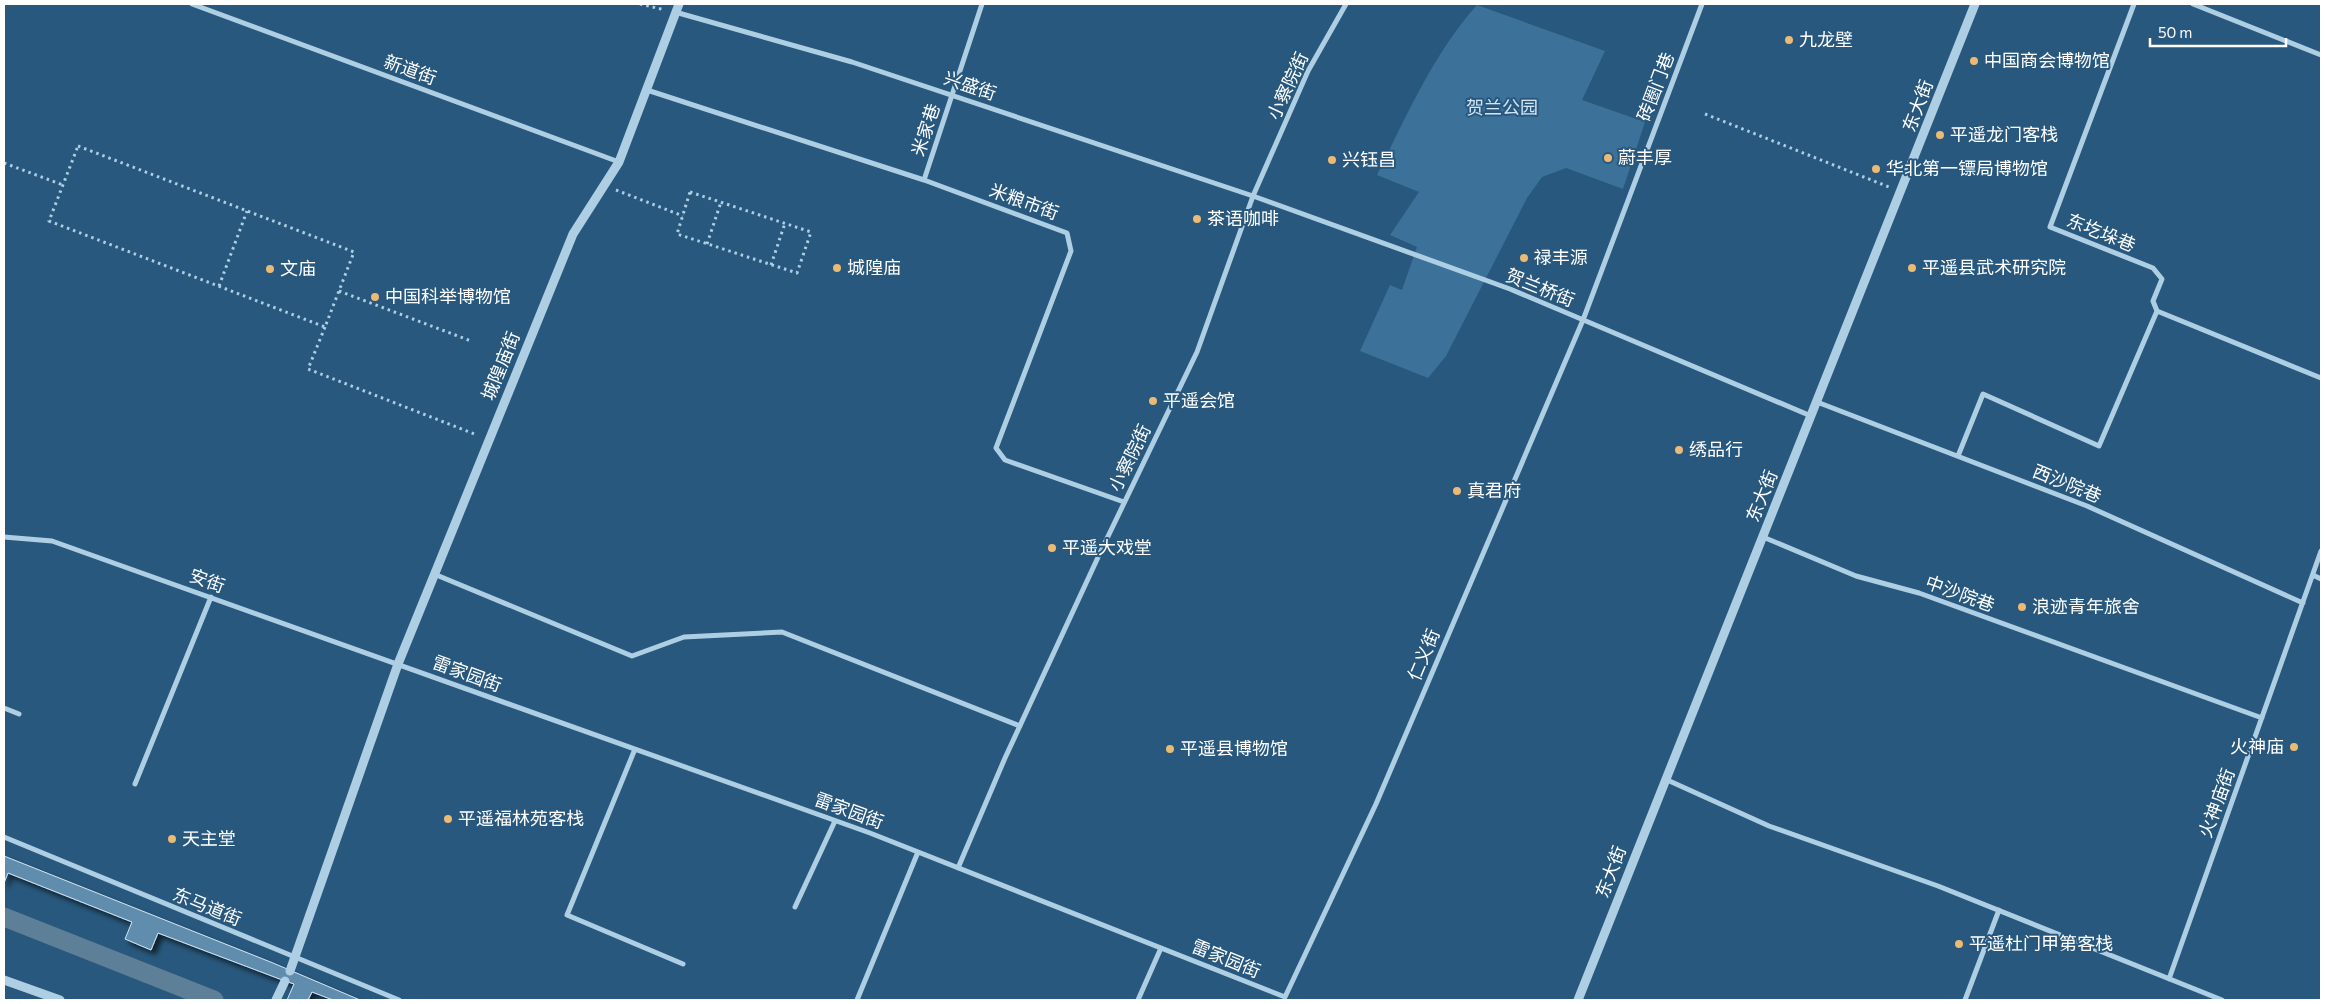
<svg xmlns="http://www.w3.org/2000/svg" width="2325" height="1004" font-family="Commissioner,'Noto Sans SC',sans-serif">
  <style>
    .green { fill: #3c729a }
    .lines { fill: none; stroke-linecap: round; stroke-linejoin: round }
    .canal { stroke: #5d7f98; stroke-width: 19 }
    .building { fill: #618dae; stroke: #d1e5f4; filter: url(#shadow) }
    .path { stroke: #aecee4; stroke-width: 3; stroke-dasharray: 2.5 4; stroke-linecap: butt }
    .minor { stroke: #aecee4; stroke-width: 5 }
    .tertiary { stroke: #aecee4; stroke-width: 9 }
    .poi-dot { fill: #ebba75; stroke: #28587d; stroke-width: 2 }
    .labels { text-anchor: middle; stroke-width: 4; stroke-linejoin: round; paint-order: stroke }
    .poi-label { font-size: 18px; fill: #fff; stroke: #28587d; text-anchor: start }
    .street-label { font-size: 18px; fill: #fff; stroke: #28587d }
    .park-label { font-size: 18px; fill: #d1e5f4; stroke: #28587d }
  </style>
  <defs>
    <filter id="shadow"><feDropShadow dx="4.5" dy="4.5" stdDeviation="2.5" flood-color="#0009"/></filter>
  </defs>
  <rect width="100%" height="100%" fill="#28587d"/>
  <path class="green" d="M1477 5 1605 51 1582 100 1645 122 1623 189 1566 168 1542 177 1527 198 1446 356 1428 378 1360 351 1390 285 1402 290 1417 247 1390 235 1419 192 1377 175C1406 117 1433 54 1477 5Z"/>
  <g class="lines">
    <path class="canal" d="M4 917 214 1000"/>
  </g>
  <path class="building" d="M4 856 273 963 360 1000H333L312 992 308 1000H287L294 984 285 981 158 933 151 950 125 939 132 922 8 873 4 883Z"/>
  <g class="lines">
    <path class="path" d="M640 4 665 10
      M1705 114 1889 187
      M78 146 354 252 325 327 49 221Z
      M4 163 63 185
      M616 190 683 216
      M690 192 811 232 797 273 677 234Z
      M707 244 721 202
      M771 265 785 223
      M219 286 247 211
      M339 291 471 341
      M325 327 308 369 477 435"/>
    <path class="minor" d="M192 4 619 162
      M2134 4 2050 227 2153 268 2162 279 2153 301 2157 311 2321 378
      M2193 4 2321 55
      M675 12 852 62 1253 196 1510 289 1811 416
      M647 90 924 180 1067 233 1071 251 996 448 1005 460 1124 502
      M924 180 982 4
      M1817 402 2087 506 2303 603
      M1958 456 1983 394 2099 446 2157 311
      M4 537 52 541 870 833 1285 997 1376 804 1583 320 1702 4
      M1763 537 1856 576 1919 593 2262 718
      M434 574 632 656 684 637 782 632 1020 726
      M2313 575 2321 579
      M4 708 19 714
      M635 749 567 915 683 964
      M1665 779 1769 826 1938 886 2222 1000
      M135 784 211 597
      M4 837 399 1000
      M958 868 1005 758 1100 553 1197 352 1253 196 1308 71 1346 4
      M795 907 835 821
      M2169 979 2321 551
      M857 1000 918 852
      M1138 1000 1161 948
      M1965 1000 1999 910"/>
    <path class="tertiary" d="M290 971 398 664 573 234 619 162 679 4
      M4 980 60 1000
      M276 1000 285 981
      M1578 1000 1975 4"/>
  </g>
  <g class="poi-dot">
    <circle cx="1789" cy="40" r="5"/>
    <circle cx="1974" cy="61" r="5"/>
    <circle cx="1940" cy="135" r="5"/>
    <circle cx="1608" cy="158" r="5"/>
    <circle cx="1332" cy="160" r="5"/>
    <circle cx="1876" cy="169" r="5"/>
    <circle cx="1197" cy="219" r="5"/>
    <circle cx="1524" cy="258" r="5"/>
    <circle cx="837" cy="268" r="5"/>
    <circle cx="1912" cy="268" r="5"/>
    <circle cx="270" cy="269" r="5"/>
    <circle cx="375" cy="297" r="5"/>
    <circle cx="1153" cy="401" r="5"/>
    <circle cx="1679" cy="450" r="5"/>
    <circle cx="1457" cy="491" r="5"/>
    <circle cx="1052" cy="548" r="5"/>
    <circle cx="2022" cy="607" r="5"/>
    <circle cx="2294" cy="747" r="5"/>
    <circle cx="1170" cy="749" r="5"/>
    <circle cx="448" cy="819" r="5"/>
    <circle cx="172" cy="839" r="5"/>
    <circle cx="1959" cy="944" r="5"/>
  </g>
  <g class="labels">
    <g class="poi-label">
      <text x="1799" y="46">九龙壁</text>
      <text x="1984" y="67">中国商会博物馆</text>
      <text x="1950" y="141">平遥龙门客栈</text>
      <text x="1618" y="164">蔚丰厚</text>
      <text x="1342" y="166">兴钰昌</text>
      <text x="1886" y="175">华北第一镖局博物馆</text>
      <text x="1207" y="225">茶语咖啡</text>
      <text x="1534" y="264">禄丰源</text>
      <text x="847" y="274">城隍庙</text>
      <text x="1922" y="274">平遥县武术研究院</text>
      <text x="280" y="275">文庙</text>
      <text x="385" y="303">中国科举博物馆</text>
      <text x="1163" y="407">平遥会馆</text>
      <text x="1689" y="456">绣品行</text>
      <text x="1467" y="497">真君府</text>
      <text x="1062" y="554">平遥大戏堂</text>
      <text x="2032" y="613">浪迹青年旅舍</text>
      <text x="2284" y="753" text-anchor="end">火神庙</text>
      <text x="1180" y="755">平遥县博物馆</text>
      <text x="458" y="825">平遥福林苑客栈</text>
      <text x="182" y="845">天主堂</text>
      <text x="1969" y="950">平遥杜门甲第客栈</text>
    </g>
    <g class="street-label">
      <text transform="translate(410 70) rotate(20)" y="6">新道街</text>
      <text transform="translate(970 86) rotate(19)" y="6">兴盛街</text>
      <text transform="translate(1288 86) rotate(-65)" y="6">小察院街</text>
      <text transform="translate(1656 87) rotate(-69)" y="6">砖圈门巷</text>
      <text transform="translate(1918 106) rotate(-69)" y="6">东大街</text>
      <text transform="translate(926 130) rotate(-72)" y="6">米家巷</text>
      <text transform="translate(1024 202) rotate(20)" y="6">米粮市街</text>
      <text transform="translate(2101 233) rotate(22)" y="6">东圪垛巷</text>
      <text transform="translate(1540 288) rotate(22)" y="6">贺兰桥街</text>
      <text transform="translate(501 366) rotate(-68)" y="6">城隍庙街</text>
      <text transform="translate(1130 458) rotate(-64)" y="6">小察院街</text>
      <text transform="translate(2067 484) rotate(22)" y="6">西沙院巷</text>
      <text transform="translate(1762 496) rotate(-68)" y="6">东大街</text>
      <text transform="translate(207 581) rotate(20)" y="6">安街</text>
      <text transform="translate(1960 594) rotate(20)" y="6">中沙院巷</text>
      <text transform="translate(1424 655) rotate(-67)" y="6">仁义街</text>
      <text transform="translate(467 674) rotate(20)" y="6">雷家园街</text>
      <text transform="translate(2217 803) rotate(-70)" y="6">火神庙街</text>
      <text transform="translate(849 811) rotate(20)" y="6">雷家园街</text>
      <text transform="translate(1611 872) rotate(-69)" y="6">东大街</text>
      <text transform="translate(207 907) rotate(22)" y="6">东马道街</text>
      <text transform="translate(1226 959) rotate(22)" y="6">雷家园街</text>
    </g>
    <g class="park-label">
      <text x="1502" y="114">贺兰公园</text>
    </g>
  </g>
  <rect width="2325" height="1004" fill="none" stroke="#ffffff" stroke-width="10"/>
  <path d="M2150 38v8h136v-8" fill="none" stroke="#ffffff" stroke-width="2.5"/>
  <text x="2158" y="38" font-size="15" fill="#ffffff" stroke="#28587d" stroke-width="4" paint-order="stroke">50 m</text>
</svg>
